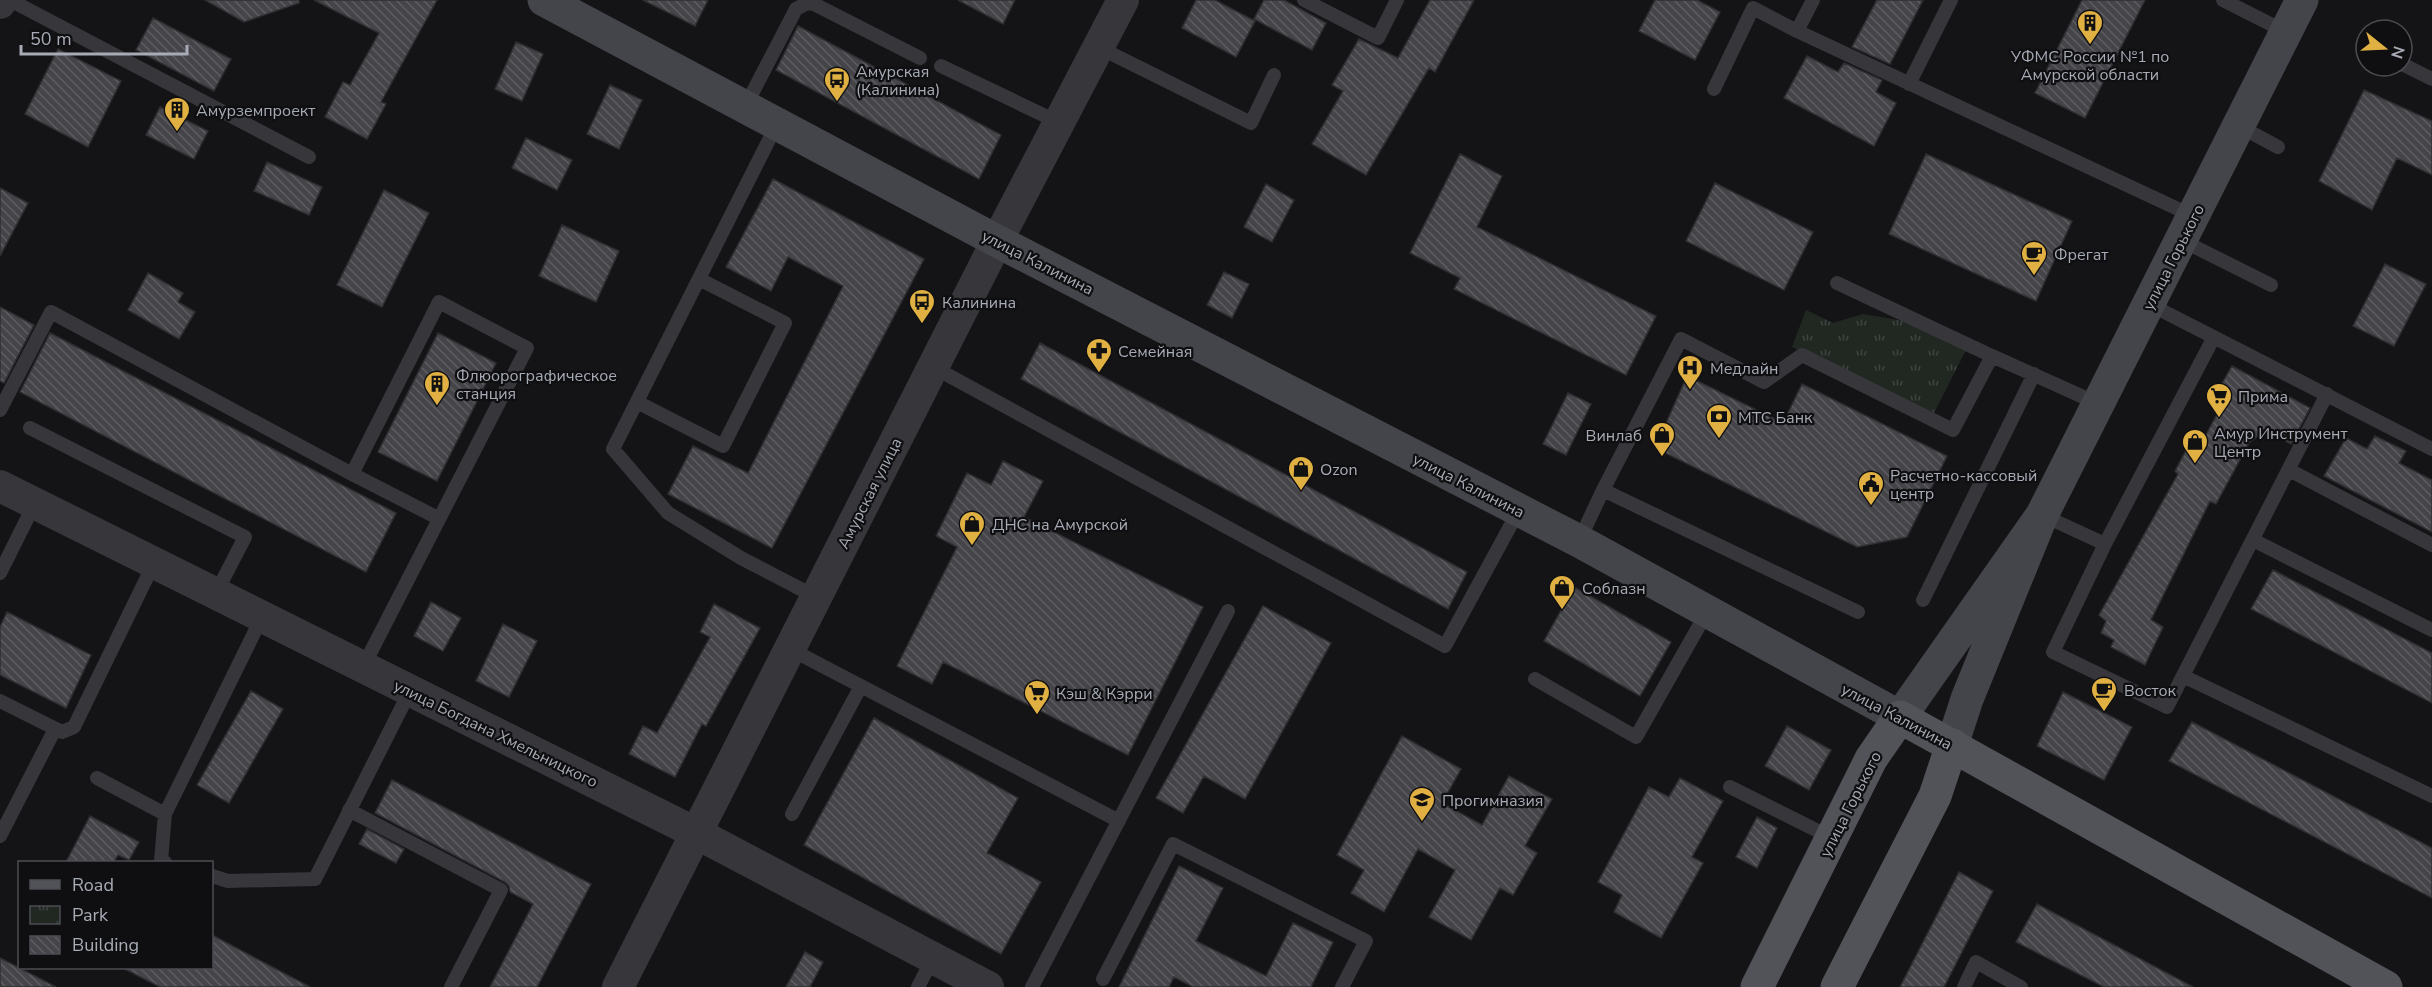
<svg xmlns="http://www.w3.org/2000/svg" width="2432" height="987" font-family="'Nunito Sans',sans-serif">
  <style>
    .park { fill: url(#park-tufts) }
    .building { fill: url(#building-back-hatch); stroke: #2f2f32; stroke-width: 1.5 }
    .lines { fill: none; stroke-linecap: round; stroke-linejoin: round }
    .service { stroke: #36363b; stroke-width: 14 }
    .tertiary { stroke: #36363b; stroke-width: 32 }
    .secondary { stroke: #44454a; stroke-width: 33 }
    .primary { stroke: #525359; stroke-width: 33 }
    .labels { text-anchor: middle; stroke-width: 4.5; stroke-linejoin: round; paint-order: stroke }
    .poi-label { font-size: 16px; fill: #a7abb5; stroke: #0f0f11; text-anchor: start }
    .street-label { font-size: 16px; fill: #a7abb5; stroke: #0f0f11 }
  </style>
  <defs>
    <pattern id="park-tufts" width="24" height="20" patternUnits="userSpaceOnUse" patternTransform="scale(1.5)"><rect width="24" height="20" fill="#212822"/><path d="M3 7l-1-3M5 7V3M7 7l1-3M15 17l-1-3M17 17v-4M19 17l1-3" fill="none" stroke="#3e4440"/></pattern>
    <pattern id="building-back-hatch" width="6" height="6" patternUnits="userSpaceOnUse" patternTransform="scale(1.5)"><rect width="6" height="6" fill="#444449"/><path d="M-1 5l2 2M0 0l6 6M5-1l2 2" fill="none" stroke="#5c5c61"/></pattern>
  </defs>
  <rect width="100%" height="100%" fill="#141416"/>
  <path class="park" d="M1806 310 1833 323 1863 314 1921 324 1967 348 1934 413 1792 347Z"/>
  <path class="building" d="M205 0H299V3L244 22Z
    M314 0H437L381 102 386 104 367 139 325 117 343 82 350 85 379 33Z
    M643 0H708L695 26Z
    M958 0H1015L1003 24Z
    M1196 0H1215L1255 21 1236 57 1182 28Z
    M1264 0H1284L1326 23 1312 50 1254 19Z
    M1430 0H1474L1435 72 1429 68 1366 175 1312 144 1343 91 1332 85 1359 39 1398 58Z
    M1655 0H1697L1720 12 1695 60 1639 31Z
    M1877 0H1923L1890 64 1852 47Z
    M2082 0H2145L2085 118 2035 93Z
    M153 18 231 59 214 91 136 50Z
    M798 26 1001 135 979 179 776 70Z
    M516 42 543 54 522 101 495 89Z
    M58 49 121 81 88 147 25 114Z
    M1807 56 1838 72 1844 63 1882 80 1876 92 1896 103 1874 146 1784 98Z
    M610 85 642 100 619 149 587 134Z
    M2364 90 2432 121V175L2397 158 2372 210 2319 181Z
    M160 107 208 131 194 159 146 135Z
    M526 138 572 160 557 190 512 168Z
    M1460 154 1502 176 1477 227 1656 316 1626 375 1454 289 1460 278 1410 253Z
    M1926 154 2072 221 2036 301 1889 234Z
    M267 162 322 187 309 215 254 191Z
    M773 179 924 259 772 548 668 494 693 446 748 473 843 286 788 257 771 291 726 267Z
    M1715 183 1813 232 1784 290 1686 241Z
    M1266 184 1294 200 1272 242 1244 227Z
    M0 188 28 203 0 256Z
    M384 190 429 213 382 307 337 285Z
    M562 225 619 251 596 302 539 276Z
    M2385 264 2426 284 2394 346 2353 326Z
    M1224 272 1249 284 1232 318 1207 305Z
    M148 273 183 293 178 302 195 312 179 339 128 310Z
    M0 307 34 325 4 383 0 381Z
    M50 333 396 513 366 572 20 392Z
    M438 333 496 363 437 481 378 452Z
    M1040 343 1467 572 1448 609 1021 379Z
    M2232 366 2310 408 2291 444 2266 430 2249 443 2216 504 2210 501 2151 620 2163 627 2145 665 2111 647 2114 640 2101 633 2106 621 2099 615 2178 474 2175 471 2192 439 2201 444 2229 392 2220 387Z
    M1687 376 1783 423 1802 384 1947 456 1907 537 1857 547 1655 448Z
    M1568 393 1591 404 1566 455 1543 444Z
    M2375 436 2406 451 2399 463 2432 480V532L2324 476 2346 438 2367 449Z
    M1003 461 1043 481 1024 517 1203 607 1128 755 943 662 932 684 897 666 957 547 936 536 967 473 991 485Z
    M2273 570 2432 653V703L2251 609Z
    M1574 587 1671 642 1640 696 1544 641Z
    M431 602 461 618 443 651 414 636Z
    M714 604 760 628 706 726 702 724 675 777 629 754 643 726 657 733 710 637 700 632Z
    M1263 606 1331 643 1245 799 1204 776 1183 813 1156 798Z
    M7 612 91 655 66 708 0 675V627Z
    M503 624 537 641 509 697 476 681Z
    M251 691 283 709 229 803 197 785Z
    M2063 692 2132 727 2104 780 2037 746Z
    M874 718 1018 798 987 853 1041 882 1001 954 804 845Z
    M2192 722 2432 848V898L2169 761Z
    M1787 726 1831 750 1809 790 1765 766Z
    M1402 736 1461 769 1442 803 1482 825 1509 776 1552 799 1525 846 1537 853 1513 895 1500 888 1471 940 1429 917 1455 870 1418 849 1384 912 1351 893 1364 870 1337 855Z
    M1680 778 1723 801 1692 857 1703 863 1661 938 1614 912 1622 895 1598 882 1649 787 1669 797Z
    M392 780 591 884 537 987H490L533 904 510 892 509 886 505 882 375 813Z
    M90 816 139 842 129 860 118 855 114 862H66Z
    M1757 817 1777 828 1757 868 1736 857Z
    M367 829 404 849 396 863 359 844Z
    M1179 866 1223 888 1196 941 1266 976 1293 923 1333 942 1311 987H1193L1174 977 1169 987H1119Z
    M1959 872 1993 891 1944 987H1900Z
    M2037 904 2193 987H2104L2016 942Z
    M212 935 310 987H160L123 968H212Z
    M805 952 823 962 810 987H786Z
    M0 958 56 987H0Z"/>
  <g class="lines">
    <path class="service" d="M10 0 309 157
      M1304 0 1378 38 1397 0
      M1813 0 1797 31 2193 216
      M2223 0 2286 32
      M1098 47 1251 123 1274 75
      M2402 64 2432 79
      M941 66 1058 122
      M1909 84 1951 0
      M1714 89 1753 8 1797 31
      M745 107 796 9 807 3 814 4 920 58
      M777 124 613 449 668 513 741 558 816 597
      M2239 126 2278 147
      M2181 240 2271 285
      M1837 283 1992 356
      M2149 304 2432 449
      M2214 337 2105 544 2053 652 2167 707 2327 394
      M933 367 1445 646 1519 510
      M637 402 723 446 785 323 699 279
      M0 410 51 312 352 474
      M30 428 245 537 216 593
      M2289 470 2432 545
      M1603 490 1681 339 1764 382 1802 355 1953 430 1992 356 2099 404
      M2042 515 2105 544
      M2253 540 2432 630
      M1579 541 1603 490 1858 612
      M0 573 35 503
      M1923 600 2034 374
      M790 649 1119 821
      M363 667 527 348 439 302 352 474 438 518
      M2183 676 2432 796
      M1535 679 1636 737 1707 612
      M0 701 62 732 74 727 154 563
      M97 778 165 814 161 861 165 862
      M1730 787 1832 838
      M349 810 501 890 451 987
      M165 814 262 617
      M792 814 861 686
      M0 836 55 729
      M212 876 228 881 315 879 410 691
      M1103 979 1173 844 1366 941 1342 987
      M918 987 933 958
      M1032 987 1228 611
      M1964 987 1976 962 2021 987"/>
    <path class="tertiary" d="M0 3 1 0
      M0 486 696 833 988 987
      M618 987 997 241 1123 0"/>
    <path class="secondary" d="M544 0 997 241 1579 541 1900 717 2042 515
      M1952 745 1967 699 2042 515 2302 0"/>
    <path class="primary" d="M1757 987 1871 759 1900 717 2386 987
      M1837 987 1935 796 1952 745"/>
  </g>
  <defs>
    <symbol id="building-pin" viewBox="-11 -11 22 30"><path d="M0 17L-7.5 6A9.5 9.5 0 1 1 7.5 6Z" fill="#e0b042" stroke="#0f0f11"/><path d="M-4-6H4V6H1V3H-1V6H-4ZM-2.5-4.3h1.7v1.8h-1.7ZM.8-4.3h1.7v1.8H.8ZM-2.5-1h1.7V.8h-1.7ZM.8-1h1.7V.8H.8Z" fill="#111"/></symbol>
    <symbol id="bus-pin" viewBox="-11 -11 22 30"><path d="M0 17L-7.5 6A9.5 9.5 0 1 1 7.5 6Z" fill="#e0b042" stroke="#0f0f11"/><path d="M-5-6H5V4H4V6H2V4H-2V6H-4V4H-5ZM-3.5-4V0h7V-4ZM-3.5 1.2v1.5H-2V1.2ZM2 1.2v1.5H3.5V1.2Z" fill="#111"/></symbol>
    <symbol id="cafe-pin" viewBox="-11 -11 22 30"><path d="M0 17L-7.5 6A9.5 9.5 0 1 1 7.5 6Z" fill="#e0b042" stroke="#0f0f11"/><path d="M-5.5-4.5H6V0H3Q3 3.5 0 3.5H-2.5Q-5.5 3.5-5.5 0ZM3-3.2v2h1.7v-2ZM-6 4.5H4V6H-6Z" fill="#111"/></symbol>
    <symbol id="pharmacy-pin" viewBox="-11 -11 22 30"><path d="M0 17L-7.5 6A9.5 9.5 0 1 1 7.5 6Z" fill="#e0b042" stroke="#0f0f11"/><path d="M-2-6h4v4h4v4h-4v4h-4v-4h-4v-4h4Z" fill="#111"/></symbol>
    <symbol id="hospital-pin" viewBox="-11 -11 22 30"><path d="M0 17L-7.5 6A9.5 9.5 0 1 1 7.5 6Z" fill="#e0b042" stroke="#0f0f11"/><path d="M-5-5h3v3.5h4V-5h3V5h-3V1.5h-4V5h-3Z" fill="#111"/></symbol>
    <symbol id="supermarket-pin" viewBox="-11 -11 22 30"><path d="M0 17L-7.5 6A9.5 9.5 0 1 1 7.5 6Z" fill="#e0b042" stroke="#0f0f11"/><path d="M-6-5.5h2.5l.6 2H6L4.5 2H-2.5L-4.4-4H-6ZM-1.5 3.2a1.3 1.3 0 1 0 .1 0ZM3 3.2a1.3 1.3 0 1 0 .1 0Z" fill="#111"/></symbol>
    <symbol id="bank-pin" viewBox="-11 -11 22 30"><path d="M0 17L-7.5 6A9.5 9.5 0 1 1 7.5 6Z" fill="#e0b042" stroke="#0f0f11"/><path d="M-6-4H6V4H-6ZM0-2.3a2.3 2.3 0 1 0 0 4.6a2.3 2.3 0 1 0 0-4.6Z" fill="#111"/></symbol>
    <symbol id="shop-pin" viewBox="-11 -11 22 30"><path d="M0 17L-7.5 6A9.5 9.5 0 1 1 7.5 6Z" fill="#e0b042" stroke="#0f0f11"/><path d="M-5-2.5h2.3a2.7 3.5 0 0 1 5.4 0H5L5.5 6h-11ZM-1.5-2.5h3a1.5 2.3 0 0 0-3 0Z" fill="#111"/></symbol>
    <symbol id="civic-pin" viewBox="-11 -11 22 30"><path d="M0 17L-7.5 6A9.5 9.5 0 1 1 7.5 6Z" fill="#e0b042" stroke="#0f0f11"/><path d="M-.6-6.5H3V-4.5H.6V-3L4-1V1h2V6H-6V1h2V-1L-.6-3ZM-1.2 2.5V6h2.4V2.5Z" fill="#111"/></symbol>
    <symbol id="school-pin" viewBox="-11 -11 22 30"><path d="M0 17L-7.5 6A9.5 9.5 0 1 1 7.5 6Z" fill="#e0b042" stroke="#0f0f11"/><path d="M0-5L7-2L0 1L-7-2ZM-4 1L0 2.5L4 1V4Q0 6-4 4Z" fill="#111"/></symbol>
  </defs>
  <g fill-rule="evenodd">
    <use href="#building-pin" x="2075" y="8" width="30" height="40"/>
    <use href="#bus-pin" x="822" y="65" width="30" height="40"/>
    <use href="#building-pin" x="162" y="95" width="30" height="40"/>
    <use href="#cafe-pin" x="2019" y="239" width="30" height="40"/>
    <use href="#bus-pin" x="907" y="287" width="30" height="40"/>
    <use href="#pharmacy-pin" x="1084" y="336" width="30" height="40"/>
    <use href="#hospital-pin" x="1675" y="353" width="30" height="40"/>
    <use href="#building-pin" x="422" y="369" width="30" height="40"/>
    <use href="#supermarket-pin" x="2204" y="381" width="30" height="40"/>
    <use href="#bank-pin" x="1704" y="402" width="30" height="40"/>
    <use href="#shop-pin" x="1647" y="420" width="30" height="40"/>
    <use href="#shop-pin" x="2180" y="427" width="30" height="40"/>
    <use href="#shop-pin" x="1286" y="454" width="30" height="40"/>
    <use href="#civic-pin" x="1856" y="469" width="30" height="40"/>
    <use href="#shop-pin" x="957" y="509" width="30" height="40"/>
    <use href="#shop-pin" x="1547" y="573" width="30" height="40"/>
    <use href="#cafe-pin" x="2089" y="675" width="30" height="40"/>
    <use href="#supermarket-pin" x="1022" y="678" width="30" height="40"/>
    <use href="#school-pin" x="1407" y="785" width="30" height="40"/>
  </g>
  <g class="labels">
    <g class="poi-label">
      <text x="2090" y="62" text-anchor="middle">УФМС России №1 по<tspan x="2090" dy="18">Амурской области</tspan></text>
      <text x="856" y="77">Амурская<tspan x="856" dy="18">(Калинина)</tspan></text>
      <text x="196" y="116">Амурземпроект</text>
      <text x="2054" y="260">Фрегат</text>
      <text x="942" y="308">Калинина</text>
      <text x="1118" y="357">Семейная</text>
      <text x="1710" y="374">Медлайн</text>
      <text x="456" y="381">Флюорографическое<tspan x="456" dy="18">станция</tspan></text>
      <text x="2238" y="402">Прима</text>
      <text x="1738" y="423">МТС Банк</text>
      <text x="2214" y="439">Амур Инструмент<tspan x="2214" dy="18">Центр</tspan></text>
      <text x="1642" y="441" text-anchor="end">Винлаб</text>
      <text x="1320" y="475">Ozon</text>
      <text x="1890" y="481">Расчетно-кассовый<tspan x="1890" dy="18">центр</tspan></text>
      <text x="992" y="530">ДНС на Амурской</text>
      <text x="1582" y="594">Соблазн</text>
      <text x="2124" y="696">Восток</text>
      <text x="1056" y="699">Кэш &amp; Кэрри</text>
      <text x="1442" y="806">Прогимназия</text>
    </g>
    <g class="street-label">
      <text transform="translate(2173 257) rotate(-63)" y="6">улица Горького</text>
      <text transform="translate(1038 262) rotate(27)" y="6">улица Калинина</text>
      <text transform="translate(1469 485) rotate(27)" y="6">улица Калинина</text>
      <text transform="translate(869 493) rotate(-63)" y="6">Амурская улица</text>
      <text transform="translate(1897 716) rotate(28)" y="6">улица Калинина</text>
      <text transform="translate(496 733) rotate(26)" y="6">улица Богдана Хмельницкого</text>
      <text transform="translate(1850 804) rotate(-63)" y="6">улица Горького</text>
    </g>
  </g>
  <rect x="18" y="861" width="195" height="108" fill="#0f0f11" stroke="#4c4d53" stroke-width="1.5"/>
  <rect x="30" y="880" width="30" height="9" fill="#525359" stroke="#4c4d53" stroke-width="1.5"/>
  <text x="72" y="891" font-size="18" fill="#a7abb5">Road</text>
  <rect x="30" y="906" width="30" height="18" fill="url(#park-tufts)" stroke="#4c4d53" stroke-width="1.5"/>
  <text x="72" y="921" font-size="18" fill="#a7abb5">Park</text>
  <rect x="30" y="936" width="30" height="18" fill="url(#building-back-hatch)" stroke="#4c4d53" stroke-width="1.5"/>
  <text x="72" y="951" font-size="18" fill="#a7abb5">Building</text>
  <g transform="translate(2384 48) rotate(108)"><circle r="28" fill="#0f0f11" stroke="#4c4d53" stroke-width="1.5"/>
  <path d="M0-4.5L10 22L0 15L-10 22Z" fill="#e0b042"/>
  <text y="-9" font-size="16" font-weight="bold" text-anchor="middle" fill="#a7abb5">N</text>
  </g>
  <path d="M21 45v9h166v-9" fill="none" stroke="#a7abb5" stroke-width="3"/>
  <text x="30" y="45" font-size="18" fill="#a7abb5" stroke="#0f0f11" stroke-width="4.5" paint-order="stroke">50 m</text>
</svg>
